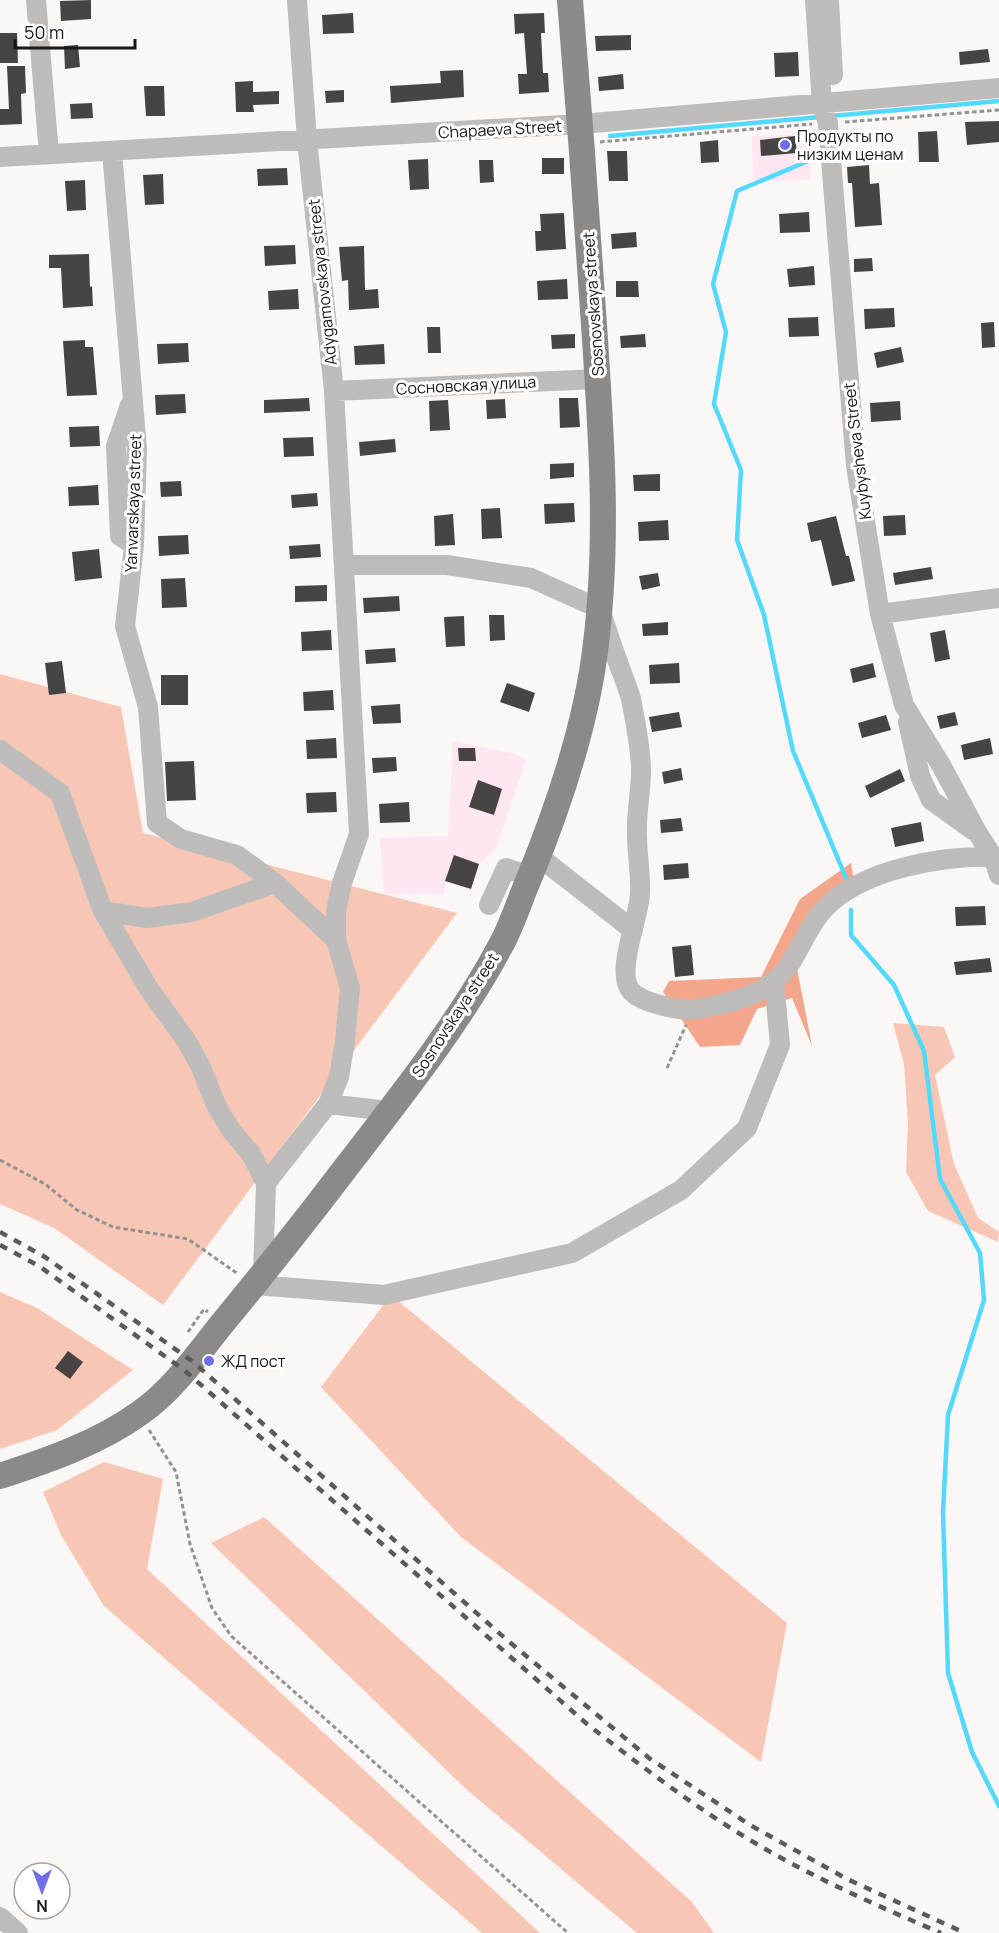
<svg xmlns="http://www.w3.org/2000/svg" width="999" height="1933" font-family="Manrope,sans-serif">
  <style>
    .commercial { fill: #fee6f2 }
    .green { fill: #f8c6b5 }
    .forest { fill: #f3a68b }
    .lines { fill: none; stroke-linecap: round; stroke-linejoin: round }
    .stream { stroke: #53d9fc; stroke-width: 4.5 }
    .building { fill: #474443 }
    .path { stroke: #949291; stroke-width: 3; stroke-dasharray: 4.5 3; stroke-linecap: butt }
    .minor { stroke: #bdbcbb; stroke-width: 20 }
    .major { stroke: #8c8a88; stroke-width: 26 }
    .rail { stroke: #5c5a59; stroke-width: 4.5; stroke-dasharray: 8 8; stroke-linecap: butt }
    .poi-dot { fill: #6f6de7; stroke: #fff; stroke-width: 2 }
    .labels { text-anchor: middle; stroke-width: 6; stroke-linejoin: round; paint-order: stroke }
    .street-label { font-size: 16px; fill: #191817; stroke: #fff }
    .poi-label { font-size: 16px; fill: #191817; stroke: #fff; text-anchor: start }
  </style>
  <rect width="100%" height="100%" fill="#fbf7f6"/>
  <path class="commercial" d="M806 134 811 179 753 182 752 136Z
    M453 741 515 754 526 760 496 848 479 864 471 889 446 881 444 894H384L380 838 448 836Z"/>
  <path class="green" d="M0 674 121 707 143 833 457 913 163 1305 54 1228 0 1204Z
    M893 1023 944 1027 955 1057 935 1075 954 1164 978 1218 999 1232 998 1242 928 1211 906 1172 908 1123 904 1064Z
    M0 1292 37 1308 133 1370 57 1430 0 1449Z
    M391 1295 787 1623 761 1762 461 1537 321 1387Z
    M104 1462 163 1479 147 1569 540 1933H482L104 1606 61 1535 43 1492Z
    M264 1517 692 1902 714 1933H637L466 1789 211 1543Z"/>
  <path class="forest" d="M851 863 854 882 793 948 812 1046 792 998 757 1009 740 1045 700 1047 663 992 669 981 761 977 800 899Z"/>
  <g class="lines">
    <path class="stream" d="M831 116 999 101
      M610 136 820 117
      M813 159 737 191 713 284 726 332 714 404 741 470 737 540 764 615 793 751 846 878
      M851 910V935L894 985 924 1051 940 1179 980 1253 984 1300 948 1415 943 1513 948 1673 972 1752 999 1806"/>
  </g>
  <path class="building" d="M91 0V19L61 21 60 1Z
    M353 13 354 33 323 34 322 15Z
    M544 13 545 33H541L543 73H548L549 92 519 94 518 74H527L524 33 515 34 514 14Z
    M0 33H17L18 63H0Z
    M631 35V50L596 51 595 36Z
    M78 45 80 67 65 69 64 46Z
    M988 49 990 62 960 65 959 52Z
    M798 52 799 76 775 77 774 53Z
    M7 66H25L26 93 21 94 22 124 0 125V109H9Z
    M463 70 464 97 391 103 390 86 441 83 440 71Z
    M623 74 624 89 599 91 598 77Z
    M253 81V92L279 91V104L253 105 254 112H236L235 82Z
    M144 86H164L165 116H146Z
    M344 90V102L326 103 325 91Z
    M92 103 93 118 71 119 70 104Z
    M999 121V142L967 145 965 122Z
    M937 131 939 162H919L918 132Z
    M795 136 797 153 761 156 760 140Z
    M718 140 719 162 701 163 700 142Z
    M607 151H627L628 181H609Z
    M542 158H564V174H542Z
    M428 159 429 189 410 190 408 160Z
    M479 160H493L494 182 480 183Z
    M869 165 870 184 879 183 882 225 855 227 852 183H848L847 167Z
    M287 168 288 185 258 186 257 169Z
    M163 174 164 204 145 205 143 175Z
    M85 180 86 210 67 211 65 181Z
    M809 212 810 232 780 233 779 214Z
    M564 213 566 249 536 251 535 231H541L540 214Z
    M636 232 637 247 612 249 611 234Z
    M295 245 296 264 265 266 264 246Z
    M364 246 365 290 378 289 379 308 349 310 348 280 342 281 339 247Z
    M89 254 90 287 92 286 93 306 63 308 61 268H49V255Z
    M872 258 873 271 854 272V259Z
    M814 266 815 285 789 287 787 269Z
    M567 279 568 299 538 300 537 281Z
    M616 281H638L639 297H616Z
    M298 289 299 309 269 310 268 291Z
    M894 308 895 327 865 329 864 309Z
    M818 317 819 336 789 337 788 318Z
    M994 322 995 347 982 348 981 323Z
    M427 327H440L441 353H428Z
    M575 334V348L552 349 551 335Z
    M645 334 646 347 621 348 620 336Z
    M85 340V347H93L97 395 67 396 63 341Z
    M188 343 189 362 158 364 157 344Z
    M384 344 385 364 355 365 354 346Z
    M901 347 904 362 877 368 874 353Z
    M185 394 186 413 156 415 155 395Z
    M309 398 310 411 264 413V400Z
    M559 398H578L580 427 560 428Z
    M505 399 506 418 487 419 486 400Z
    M448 400 450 430 430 431 429 401Z
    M900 401 901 420 871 422 870 403Z
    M99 426 100 446 70 447 69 427Z
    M313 437 314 456 284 457 283 438Z
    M395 439 396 452 360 456 359 442Z
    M574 463V477L550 479V464Z
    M660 474V491H634L633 475Z
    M181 481 182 496 161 497 160 482Z
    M98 485 99 505 69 506 68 487Z
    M317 493 318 506 292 508 291 495Z
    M574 503 575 522 545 524 544 504Z
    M500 508 502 538 482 539 481 509Z
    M453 514 455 545 435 546 434 516Z
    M905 515 906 535 884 536 883 516Z
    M836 516 846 556H849L855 581 832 586 821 540 811 542 807 523Z
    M668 520 669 540 639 541 638 522Z
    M188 535 189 554 159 556 158 536Z
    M320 544 321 557 290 559 289 546Z
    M99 549 102 578 75 581 72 552Z
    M931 567 933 579 895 585 893 573Z
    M658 573 660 586 642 590 639 576Z
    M185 578 187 607 162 608 161 579Z
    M327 585V601L295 602V586Z
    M399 596 400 611 364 613 363 598Z
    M489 615H504L505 640 490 641Z
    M464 616 465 646 446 647 444 617Z
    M668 622V635L643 636 642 624Z
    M331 630 332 650 302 651 301 632Z
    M945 630 950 659 935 662 930 633Z
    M395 648 396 662 366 664 365 650Z
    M62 661 66 693 49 695 45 663Z
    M679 663 680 683 650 684 649 665Z
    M873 663 876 677 853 683 850 669Z
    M161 675H188V705H161Z
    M507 683 535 693 529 712 500 702Z
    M333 690 334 710 304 711 303 692Z
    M400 704 401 723 373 724 371 706Z
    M679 712 682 727 652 732 649 717Z
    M955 712 958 725 940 729 937 716Z
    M886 715 891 730 862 738 858 723Z
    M336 738 337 758 307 759 306 740Z
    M990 738 993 754 964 760 961 745Z
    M458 748H475L476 761H459Z
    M396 757 397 771 373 773 372 758Z
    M194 761 196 800 167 801 165 762Z
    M681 768 683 780 664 784 662 772Z
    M900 769 905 781 870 798 865 786Z
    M478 780 502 789 494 815 469 807Z
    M336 792 337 812 307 813 306 793Z
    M409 802 410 822 380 823 379 804Z
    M681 818 683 831 661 833 660 820Z
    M921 822 924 841 895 847 891 828Z
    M454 855 479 864 471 889 445 881Z
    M688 863 689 878 664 880 663 865Z
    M985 906 986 925 956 926 955 907Z
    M691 945 694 975 675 977 672 947Z
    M990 958 992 972 956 975 954 962Z
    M68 1351 83 1362 70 1379 55 1368Z"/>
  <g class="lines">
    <path class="path" d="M845 122 999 110
      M600 142 812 124
      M667 1068 686 1025
      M0 1160 45 1184 77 1210 113 1227 188 1239 238 1274
      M188 1332 204 1309 208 1312
      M149 1430 176 1472 190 1544 212 1608 231 1636 568 1933"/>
    <path class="minor" d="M36 0 49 154
      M297 0 307 140 334 391 359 834 342 883 336 910V940
      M815 0 822 104 828 123 856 466 880 614 904 705 941 765 977 832 993 857 999 875
      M829 0 833 75
      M112 151 137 449 134 545 125 626 148 707 157 823 181 839 237 855 275 883 336 940 350 988 345 1041 339 1077 328 1104
      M0 157 581 124 999 88
      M334 391 598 379
      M130 405 116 446 120 536 134 545
      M344 565H447L531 578 600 609C606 628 612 646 619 665 623 676 628 688 631 699 635 719 641 751 641 771 641 792 636 814 637 835 637 854 641 874 640 894 639 918 615 972 631 991 642 1003 681 1012 696 1009 728 1004 768 995 788 967 801 948 809 925 824 909 863 868 945 855 999 857
      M880 614 999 598
      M908 722 920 776 931 800 973 830
      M0 750 60 793 103 911 149 989 186 1040 200 1065 217 1107 231 1130 251 1154 266 1183
      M538 856 633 930
      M489 905 506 868 530 876
      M103 911 147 918 192 912 275 883
      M263 1275 266 1183 328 1104 388 1111
      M255 1285 384 1295 572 1253 681 1190 747 1128 780 1045 774 981
      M0 1917 18 1933"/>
    <path class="major" d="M0 1476C49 1460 98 1443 140 1413 173 1390 197 1355 221 1325 254 1285 286 1245 318 1204 380 1122 453 1035 501 945 512 925 519 902 528 881 559 806 587 724 596 643 609 538 601 430 594 325 587 217 579 108 570 0"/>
    <path class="rail" d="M0 1232 45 1257 192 1361 507 1640 649 1758 750 1825 847 1879 965 1933
      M0 1245 39 1266 184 1370 587 1724C641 1766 696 1808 755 1843 814 1878 878 1906 941 1933"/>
  </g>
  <g class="poi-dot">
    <circle cx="785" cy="145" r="6"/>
    <circle cx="209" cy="1361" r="6"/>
  </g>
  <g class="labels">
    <g class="street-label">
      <text transform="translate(500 129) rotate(-3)" y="6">Chapaeva Street</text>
      <text transform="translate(322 282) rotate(-96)" y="6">Adygamovskaya street</text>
      <text transform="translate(593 304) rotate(-94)" y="6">Sosnovskaya street</text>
      <text transform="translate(466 385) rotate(-3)" y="6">Сосновская улица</text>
      <text transform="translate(857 451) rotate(-97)" y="6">Kuybysheva Street</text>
      <text transform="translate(133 503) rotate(-88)" y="6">Yanvarskaya street</text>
      <text transform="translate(455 1015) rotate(-57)" y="6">Sosnovskaya street</text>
    </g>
    <g class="poi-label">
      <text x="797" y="142">Продукты по<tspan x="797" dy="18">низким ценам</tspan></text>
      <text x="221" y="1367">ЖД пост</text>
    </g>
  </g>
  <g transform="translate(42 1891) rotate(180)"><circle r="28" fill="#ffffff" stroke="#a3a3a2" stroke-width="1.5"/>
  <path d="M0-4.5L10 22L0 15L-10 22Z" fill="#6f6de7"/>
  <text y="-9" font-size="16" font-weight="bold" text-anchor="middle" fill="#191817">N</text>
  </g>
  <path d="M15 39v9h120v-9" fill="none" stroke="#191817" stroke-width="3"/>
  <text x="24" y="39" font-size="18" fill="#191817" stroke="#ffffff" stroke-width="4.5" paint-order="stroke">50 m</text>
</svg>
